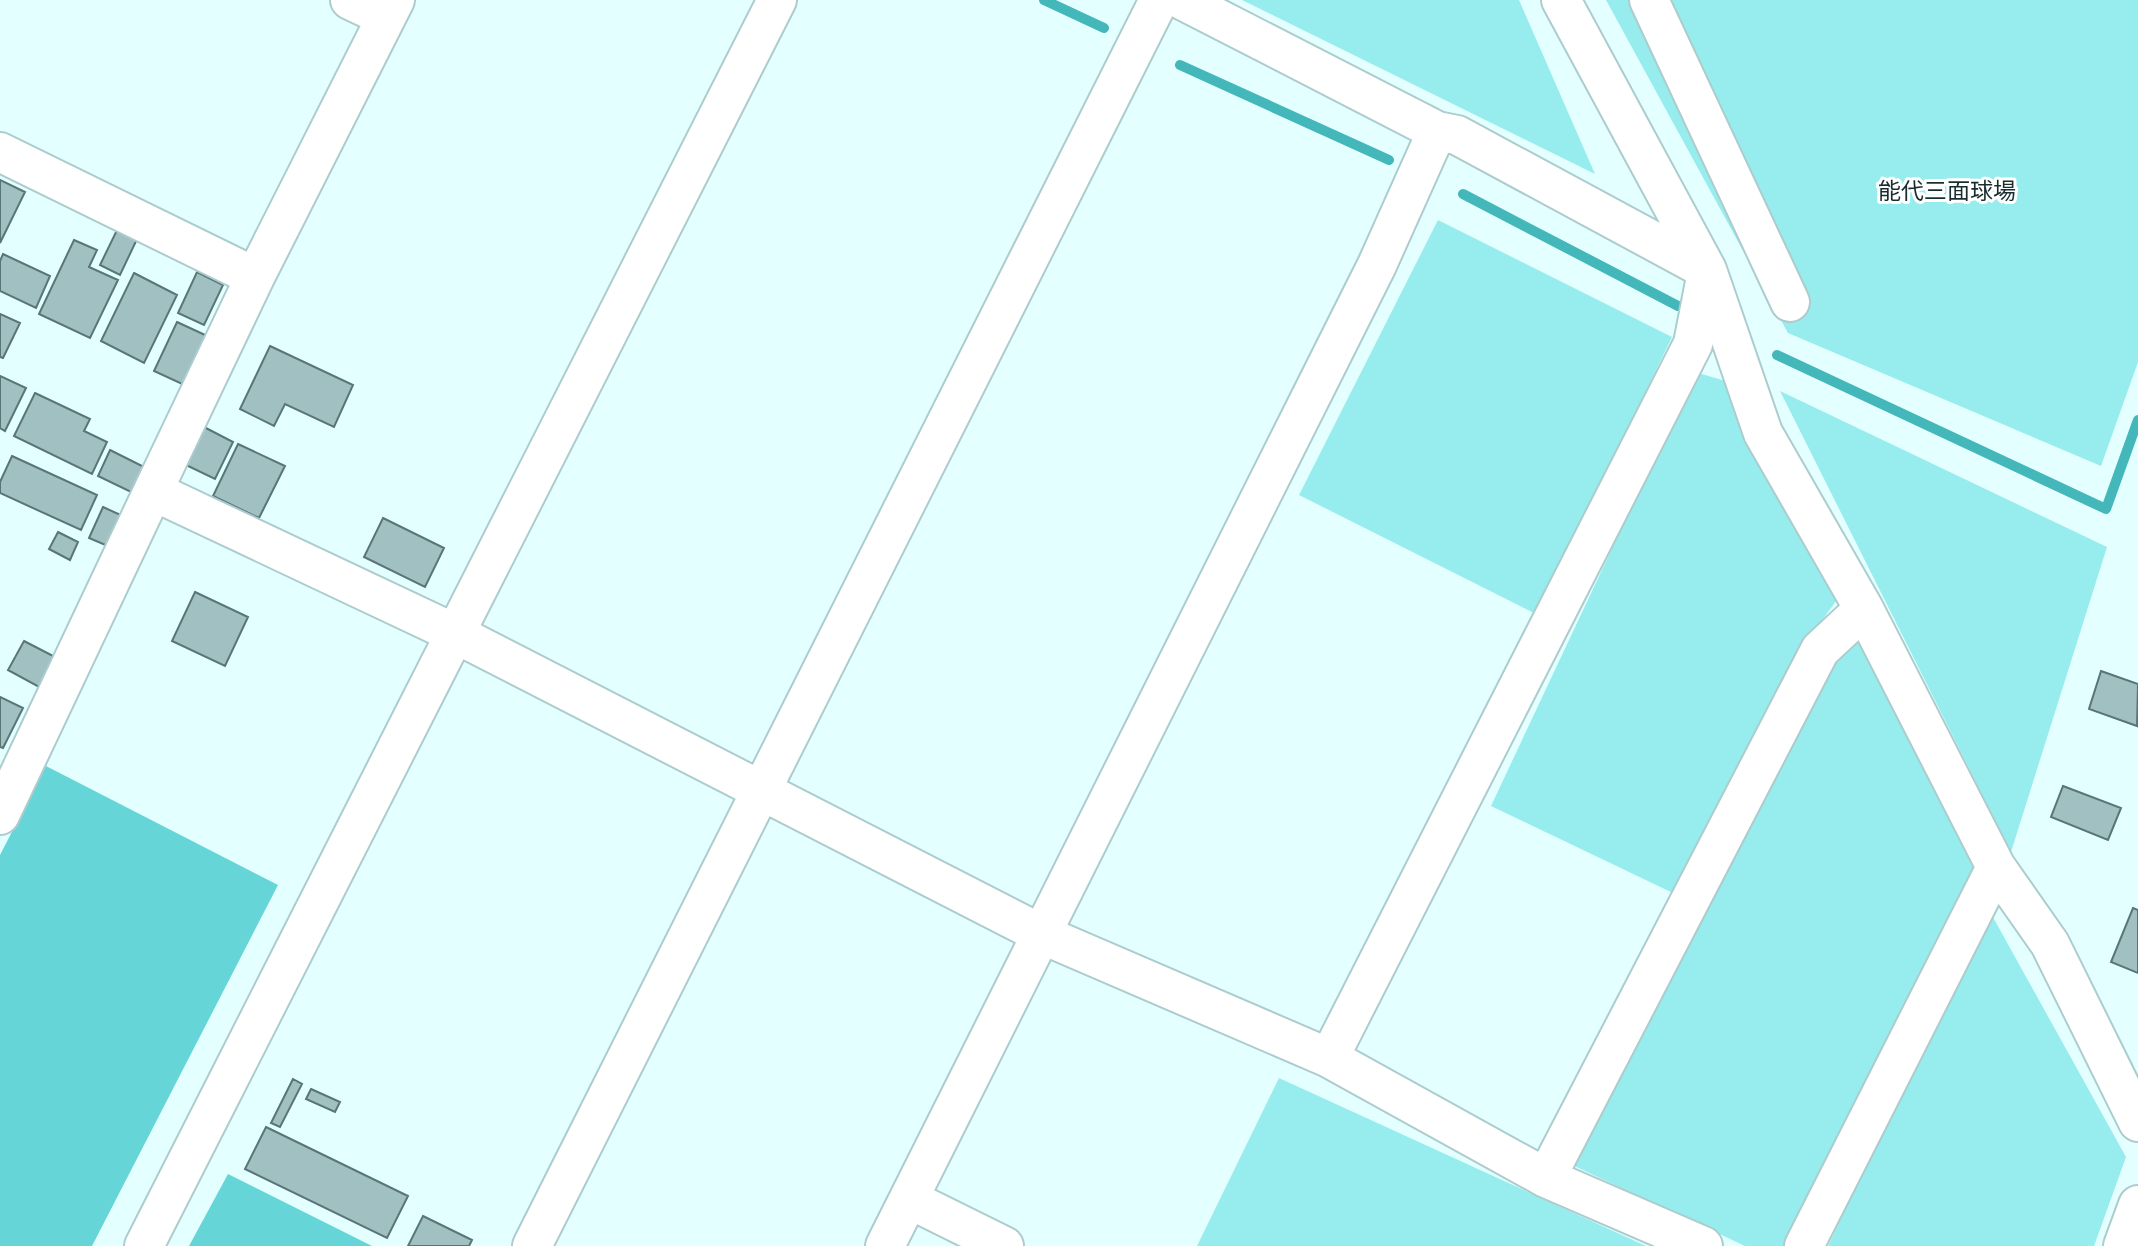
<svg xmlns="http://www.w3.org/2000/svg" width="2138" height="1246" font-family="Cabin,'Noto Sans JP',sans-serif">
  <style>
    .green { fill: #97ecee }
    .forest { fill: #65d5d8 }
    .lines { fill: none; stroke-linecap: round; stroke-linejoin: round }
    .stream { stroke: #44b7ba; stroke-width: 10 }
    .building { fill: #a0c0c1; stroke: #587677; stroke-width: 2 }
    .minor-casing { stroke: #accccd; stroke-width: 42 }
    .minor { stroke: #fff; stroke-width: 38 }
    .labels { text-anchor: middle; stroke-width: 6; stroke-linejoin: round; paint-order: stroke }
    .park-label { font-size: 23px; fill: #192d2e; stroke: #fff }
  </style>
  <rect width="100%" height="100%" fill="#e4ffff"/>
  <path class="green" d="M1242 0H1519L1595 174Z
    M1606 0H2138V362L2101 466 1788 333Z
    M1438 220 1672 337 1538 615 1299 495Z
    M1695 372 1729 382 1839 597 1801 649 1675 894 1491 806Z
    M1780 391 2107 547 2011 852Z
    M1857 636 1979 868 1791 1246H1745L1568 1163 1825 665Z
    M1989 910 2126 1157 2094 1246H1828Z
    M1279 1078 1646 1246H1197Z"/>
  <path class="forest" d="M46 766 278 885 92 1246H0V855Z
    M228 1174 372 1246H189Z"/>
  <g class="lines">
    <path class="stream" d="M1044 0 1104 28
      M1180 65 1389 160
      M1463 194 1678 306
      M1777 355 2106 509 2138 420"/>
  </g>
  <path class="building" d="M0 180 25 192 0 243Z
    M118 228 138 237 120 275 100 265Z
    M74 240 97 250 89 267 118 280 90 338 39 314Z
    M3 254 50 276 36 308 0 291V261Z
    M197 272 223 285 204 325 178 313Z
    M134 273 177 295 144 363 101 341Z
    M0 314 20 323 3 358 0 357Z
    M177 322 216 340 193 389 154 371Z
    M270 346 353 385 334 427 285 404 274 426 240 409Z
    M0 376 26 388 5 431 0 428Z
    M35 393 90 419 84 431 107 442 92 474 14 436Z
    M204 427 233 442 215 479 186 465Z
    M238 444 285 466 259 518 213 496Z
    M110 450 144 467 131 492 98 476Z
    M12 456 97 495 81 530 0 493V482Z
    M103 507 125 517 110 547 89 538Z
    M383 518 444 548 425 587 364 557Z
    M58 532 78 542 70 560 49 549Z
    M195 592 248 617 225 666 172 641Z
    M24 641 55 657 39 687 8 670Z
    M2101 671 2138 684 2137 726 2089 709Z
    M0 697 23 708 3 748 0 747Z
    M2063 786 2121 808 2108 840 2051 817Z
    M2133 908 2138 910V973L2111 962Z
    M293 1079 302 1084 280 1127 271 1123Z
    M311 1089 340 1102 335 1112 306 1099Z
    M266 1127 408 1196 387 1238 245 1169Z
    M423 1216 472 1240 469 1246H408Z"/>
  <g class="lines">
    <defs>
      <path id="minor" d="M350 0 386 17
        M395 0 255 277 153 491 454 633 1041 934 1329 1058 1546 1178 1703 1246
        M1182 0 1437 131 1457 135 1707 270
        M1561 0 1707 270 1763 433 1864 609 1996 867 2050 944 2138 1122
        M1649 0 1790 302
        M0 152 255 277
        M0 815 153 491
        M1329 1058 1693 344 1707 272
        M1546 1178 1820 650 1864 609
        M909 1199 1004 1246
        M144 1246 777 0
        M532 1246 1159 0
        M885 1246 1377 265 1437 131
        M1804 1246 1996 867
        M2123 1246 2138 1205"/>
    </defs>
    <use href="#minor" class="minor-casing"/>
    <use href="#minor" class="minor"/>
  </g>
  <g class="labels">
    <g class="park-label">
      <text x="1947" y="199">能代三面球場</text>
    </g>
  </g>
</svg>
